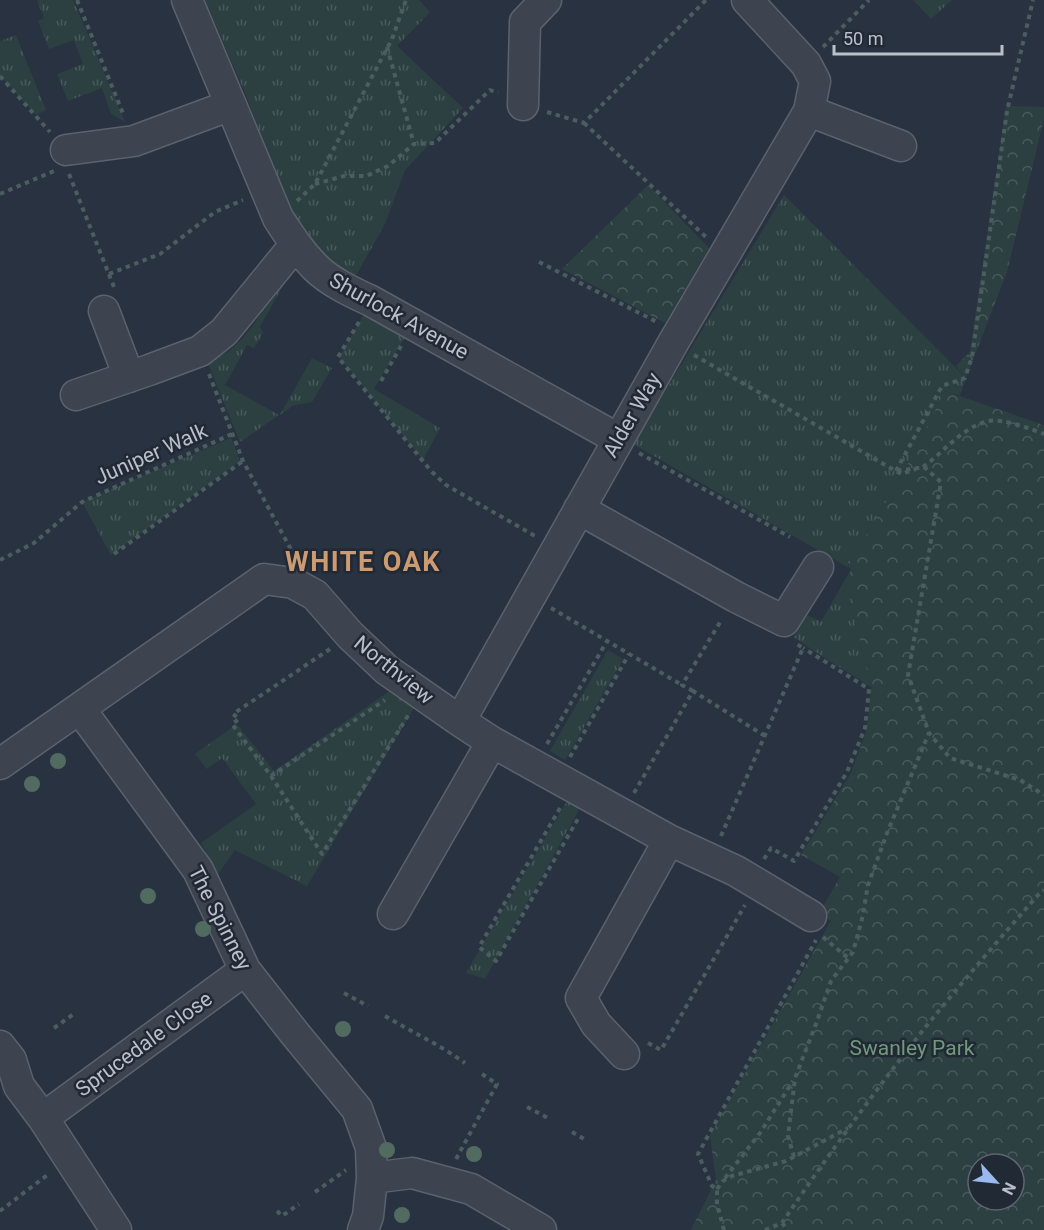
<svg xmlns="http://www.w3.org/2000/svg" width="1044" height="1230" font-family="Roboto,sans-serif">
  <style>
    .grass { fill: url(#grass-tufts) }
    .forest { fill: url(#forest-crowns); fill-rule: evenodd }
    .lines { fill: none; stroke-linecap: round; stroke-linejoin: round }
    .minor-casing { stroke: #5b626d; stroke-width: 33 }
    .path { stroke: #4b5d60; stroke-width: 4; stroke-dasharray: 4.5 4.5; stroke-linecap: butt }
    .minor { stroke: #3d4450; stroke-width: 30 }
    .tree { fill: #526b61 }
    .labels { text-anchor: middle; stroke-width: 5; stroke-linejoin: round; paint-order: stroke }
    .street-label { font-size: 21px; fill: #bac0ca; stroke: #212935 }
    .park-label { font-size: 21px; fill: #73997c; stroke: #212935 }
    .district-label { font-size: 27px; font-weight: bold; letter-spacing: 1.5px; fill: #cd9b72; stroke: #212935 }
  </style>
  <defs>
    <pattern id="grass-tufts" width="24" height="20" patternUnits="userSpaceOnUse" patternTransform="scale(1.5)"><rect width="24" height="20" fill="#2c4042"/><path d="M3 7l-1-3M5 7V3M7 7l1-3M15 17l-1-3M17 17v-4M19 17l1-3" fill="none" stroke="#485a5c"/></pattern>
    <pattern id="forest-crowns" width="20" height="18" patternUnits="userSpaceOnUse" patternTransform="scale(1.5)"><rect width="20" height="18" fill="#2c4042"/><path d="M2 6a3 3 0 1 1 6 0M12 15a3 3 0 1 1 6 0" fill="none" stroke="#485a5c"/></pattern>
  </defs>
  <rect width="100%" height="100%" fill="#293240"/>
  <path class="grass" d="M37 0H73L125 122 111 114 102 88 68 101 57 74 83 64 74 40 49 49 38 21 44 18Z
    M205 0H419L430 12 397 46 463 108 405 170 385 224 355 277 326 255 311 239 292 213 277 179 246 95Z
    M913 0H952L931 19Z
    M16 35 46 110 36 115 0 76V41Z
    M784 195 966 378 960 395 945 391 902 475 848 567 852 569 846 583 871 687 814 651 794 637 805 614 821 622 851 569 633 444Z
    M291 271 260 327 263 333 254 348 247 345 225 385 279 415 240 442 207 361 228 352 241 340 253 326 279 280Z
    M371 302 412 325 374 389 440 428 423 460 339 357Z
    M312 358 332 368 312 402 294 405 280 415Z
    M231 438 240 461 111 555 82 502Z
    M608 650 623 659 565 760 550 751Z
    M391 690 414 708 307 886 235 850 218 874 201 843 256 804 222 758 207 769 195 754 237 724 274 771Z
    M567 801 580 808 485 979 466 973Z"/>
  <path class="forest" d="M1006 106 1044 107V119L1007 272 966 378 956 366 970 352Z
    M648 185 709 248 665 323 562 269Z
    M945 391 1044 425V1230H691L716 1180 710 1135 831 921 819 913 840 877 801 855 851 773 867 729 871 687 846 583 851 569 848 566 902 475ZM978 1164H1014V1200H978Z"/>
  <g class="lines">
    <defs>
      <path id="minor" d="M187 0 278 218C289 235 300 252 315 267 330 282 352 292 371 301L618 439
        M523 105 525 22 546 0
        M809 111 901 146
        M66 150 134 141 231 105
        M104 311 129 377
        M76 395 149 370 200 351 224 332 295 245
        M579 509 736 597 784 621 818 567
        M80 709 198 870 245 970 296 1035 357 1109 371 1148 372 1178 368 1216 363 1230
        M460 721 673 343 809 111 815 81 806 64 747 0
        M0 764 264 579 293 583 315 595 350 635 387 670 460 721 492 742 669 840 736 871 811 916
        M393 914 492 742
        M0 1046 11 1060 19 1086 43 1118
        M624 1054 596 1024 581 998 669 840
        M372 1178 412 1173 471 1189 541 1230
        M116 1230 43 1118 245 970"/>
    </defs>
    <use href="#minor" class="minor-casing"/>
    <path class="path" d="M77 0 124 116
      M387 47 414 144
      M823 47 869 0
      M0 76 50 132
      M547 112 584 123 706 0
      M584 123 706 237
      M69 174 114 287
      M315 184 344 176H366L388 166 414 144 435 143 490 90 498 93
      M0 194 54 171
      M297 201 315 184 392 39 406 0
      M539 262 657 322
      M109 274 160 254 215 212 243 200
      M359 322 338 357 431 471 446 485 535 536
      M694 355 901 474 916 469
      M209 374 243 461 295 557
      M381 381 401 346
      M639 453 790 537
      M923 467C944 452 962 427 989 421 1002 418 1031 429 1044 434
      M896 471 942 386 965 378 972 357 1007 111 1033 0
      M897 471 924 467 941 482 908 675 929 733 950 758 1020 780 1044 795
      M114 554 243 461
      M0 560 34 543 82 502 232 434
      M551 608 682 685
      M330 649 233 714 239 719 232 724 271 776 322 854 409 714
      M693 691 682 685 722 619
      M547 744 607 641
      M570 757 629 654
      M271 776 385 700
      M634 793 693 691 765 736
      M560 808 479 947 496 961 579 817
      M721 836 803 648 795 643
      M764 859 771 848 794 861 847 772 865 728 869 689 803 648
      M823 937 848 958
      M344 993 368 1006
      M385 1016C412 1032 440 1045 465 1063
      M54 1028 75 1013
      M648 1043 661 1050 745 905
      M527 1107 550 1119
      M572 1132 584 1139
      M794 1157 788 1136 795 1078 816 1024 831 981 853 952 862 919 868 885 887 833 929 733
      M456 1159 497 1084 482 1074
      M725 1178 760 1133 793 1081
      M717 1189 723 1181 732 1176 786 1161 848 1128
      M315 1192 346 1170
      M0 1211 50 1173
      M277 1211 282 1216 299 1204
      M782 1223 788 1230
      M724 1230 717 1204V1189L712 1186 698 1154 816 940
      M765 1230 782 1223C828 1155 877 1088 928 1024 964 980 1001 937 1038 895L1044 890"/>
    <use href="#minor" class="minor"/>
  </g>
  <g class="tree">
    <circle cx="58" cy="761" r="8"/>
    <circle cx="32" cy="784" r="8"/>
    <circle cx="148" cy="896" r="8"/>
    <circle cx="203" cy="929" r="8"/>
    <circle cx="343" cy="1029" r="8"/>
    <circle cx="387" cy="1150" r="8"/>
    <circle cx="474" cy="1154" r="8"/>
    <circle cx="402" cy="1215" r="8"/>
  </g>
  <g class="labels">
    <g class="street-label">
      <text transform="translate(399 316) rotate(29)" y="7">Shurlock Avenue</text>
      <text transform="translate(632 415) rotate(-60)" y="7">Alder Way</text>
      <text transform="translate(151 454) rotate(-24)" y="7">Juniper Walk</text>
      <text transform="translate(394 670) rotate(39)" y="7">Northview</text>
      <text transform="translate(220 918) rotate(63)" y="7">The Spinney</text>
      <text transform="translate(144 1044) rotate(-36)" y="7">Sprucedale Close</text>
    </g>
    <g class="park-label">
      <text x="912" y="1055">Swanley Park</text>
    </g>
    <g class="district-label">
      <text x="363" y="571">WHITE OAK</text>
    </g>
  </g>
  <g transform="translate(996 1182) rotate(117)"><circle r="28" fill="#212935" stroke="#5e6571" stroke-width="1.5"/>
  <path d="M0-4.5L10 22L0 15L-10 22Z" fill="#99b9ef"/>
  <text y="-9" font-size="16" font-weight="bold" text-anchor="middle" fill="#bac0ca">N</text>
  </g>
  <path d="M834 45v9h168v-9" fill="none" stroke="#bac0ca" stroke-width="3"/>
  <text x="843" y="45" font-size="18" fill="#bac0ca" stroke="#212935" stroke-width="4.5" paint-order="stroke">50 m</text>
</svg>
